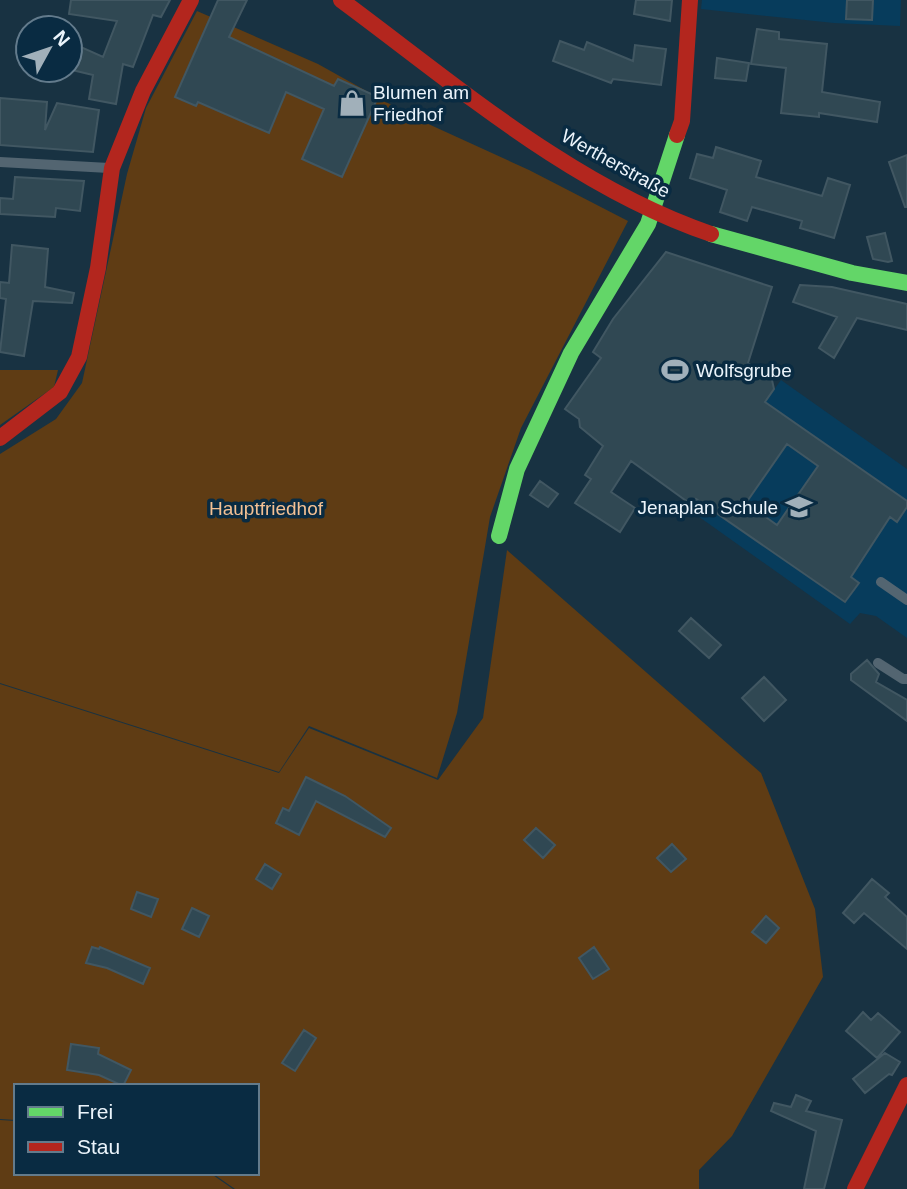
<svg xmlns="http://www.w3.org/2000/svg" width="907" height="1189" font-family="Arial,sans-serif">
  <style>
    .built { fill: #073c5c }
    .green { fill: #5f3c14 }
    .building { fill: #304853; stroke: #415762; stroke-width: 2; fill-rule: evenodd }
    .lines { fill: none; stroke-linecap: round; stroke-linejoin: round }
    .lane { stroke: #536571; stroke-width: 10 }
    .fast { stroke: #63d668; stroke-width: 16 }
    .jam { stroke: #b3261e; stroke-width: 16 }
    .labels { text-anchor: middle; stroke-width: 7; stroke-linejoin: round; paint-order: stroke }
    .poi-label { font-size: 19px; fill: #ebf4fb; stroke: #092b42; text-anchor: start }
    .street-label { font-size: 19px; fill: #ebf4fb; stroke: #092b42 }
    .park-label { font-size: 19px; fill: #f4c194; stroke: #092b42 }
  </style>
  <rect width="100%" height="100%" fill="#183242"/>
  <path class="built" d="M702 0H901L900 26 834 23 701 9Z
    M781 380 907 469V638L876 616 860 613 850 624 688 509Z"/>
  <path class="green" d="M197 11 318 64 413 117 529 170 628 221 521 428 490 517 457 713 437 778 309 726 279 772 0 683V454L56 419 82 383 127 174 146 108Z
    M0 370H58L54 387 0 425Z
    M507 550 761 773 815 909 823 977 732 1136 699 1170V1189H235L212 1173H257V1086H16V1120L0 1119V684L279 773 309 728 438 780 483 718Z
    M0 1120 16 1121V1173H210L233 1189H0Z"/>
  <path class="building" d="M71 0H170L161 17 153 15 133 67 123 64 116 104 89 99 93 75 72 70 81 47 103 57 117 21 69 14Z
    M218 0H247L229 37 334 86 338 79 378 97 342 177 302 159 324 109 286 92 269 133 198 102 196 106 175 97Z
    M636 0H672L670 21 634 14Z
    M847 0H873L872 20 846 19Z
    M757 29 779 32V39L827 44 822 92 880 102 877 122 819 113V117L781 113 786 68 751 64Z
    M560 41 584 50 587 42 633 61 635 45 666 49 661 85 613 79 611 83 553 61Z
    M717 58 749 63 746 81 715 78Z
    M0 98 47 102 45 130 57 103 99 110 93 152 0 145Z
    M716 147 761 161 756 177 822 196 828 178 850 185 834 238 800 228 802 221 752 207 747 221 720 212 727 190 690 178 697 154 713 158Z
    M907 155V207H905L889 162Z
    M15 177 84 181 80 211 56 208 55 217 0 214V198L13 199Z
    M885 233 892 261 888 262 873 259 867 237Z
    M12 245 48 249 45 287 74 293 72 303 33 301 24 356 0 352 6 299 0 298V282L9 283Z
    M666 252 772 287 748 363 772 380 774 389 765 402 907 501V507L897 522 890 517 851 577 859 583 845 602 696 499 692 505 631 461 611 492 635 508 620 532 575 503 591 479 585 475 603 446 580 427 579 419 565 409 601 358 593 352 613 319ZM787 444 818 466 777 525 746 503Z
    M800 285 832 287 907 304V330L857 318 834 358 819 348 837 317 793 302Z
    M540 481 558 494 548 507 530 495Z
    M691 618 721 645 709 658 679 631Z
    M867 660 879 674 876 682 907 700V721L851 680V674Z
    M764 677 786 700 764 721 742 698Z
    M306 777 345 796 391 828 385 837 316 801 299 835 276 823 283 808 289 811Z
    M536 828 555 845 543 858 524 840Z
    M672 844 686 859 671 872 657 858Z
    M265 864 281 874 272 889 256 879Z
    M872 879 889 893 885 897 907 917V949L864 913 854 923 843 913Z
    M137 892 158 899 151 917 131 909Z
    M192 908 209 916 199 937 182 929Z
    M766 916 779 928 766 943 752 932Z
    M92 947 99 949 100 947 150 968 143 984 107 968 86 963Z
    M594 947 609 969 593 979 579 958Z
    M863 1012 871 1020 878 1013 900 1032 877 1058 846 1031Z
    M304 1030 316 1038 295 1071 282 1063Z
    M71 1044 99 1048 98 1054 131 1070 123 1086 99 1075 67 1070Z
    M885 1053 900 1062 892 1075 889 1074 865 1093 853 1079Z
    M796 1095 811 1101 806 1111 842 1120 824 1189H804L816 1131 771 1111 774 1103 791 1107Z"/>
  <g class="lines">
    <path class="lane" d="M0 162 109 168
      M881 582 907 600
      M878 663 903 679H907"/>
    <path class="fast" d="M711 234 852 273 907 283
      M499 536 517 469 571 353 648 224 677 135"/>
    <path class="jam" d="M341 0C456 85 573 187 711 234
      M677 135 682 121 690 0
      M0 438 60 392 79 357 98 268 112 168 143 91 191 0
      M855 1189 907 1085"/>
  </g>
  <defs>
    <symbol id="shop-bare" viewBox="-9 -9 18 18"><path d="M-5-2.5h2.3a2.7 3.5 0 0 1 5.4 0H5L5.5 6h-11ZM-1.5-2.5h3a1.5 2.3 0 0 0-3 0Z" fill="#a1b0ba" stroke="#092b42" stroke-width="2.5" paint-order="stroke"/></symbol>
    <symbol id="stadium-bare" viewBox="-9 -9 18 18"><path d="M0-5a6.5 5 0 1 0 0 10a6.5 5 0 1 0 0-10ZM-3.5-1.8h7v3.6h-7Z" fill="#a1b0ba" stroke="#092b42" stroke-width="2.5" paint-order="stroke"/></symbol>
    <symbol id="school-bare" viewBox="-9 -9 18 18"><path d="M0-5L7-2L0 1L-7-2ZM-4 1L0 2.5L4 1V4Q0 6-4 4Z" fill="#a1b0ba" stroke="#092b42" stroke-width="2.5" paint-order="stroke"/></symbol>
  </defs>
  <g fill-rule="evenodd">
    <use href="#shop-bare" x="333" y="84" width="38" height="38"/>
    <use href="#stadium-bare" x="656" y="351" width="38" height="38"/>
    <use href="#school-bare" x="780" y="488" width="38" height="38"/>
  </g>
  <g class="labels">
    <g class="poi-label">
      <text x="373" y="99">Blumen am<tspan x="373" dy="22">Friedhof</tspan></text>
      <text x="696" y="377">Wolfsgrube</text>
      <text x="778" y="514" text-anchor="end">Jenaplan Schule</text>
    </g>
    <g class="street-label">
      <text transform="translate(616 163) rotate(29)" y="7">Wertherstraße</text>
    </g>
    <g class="park-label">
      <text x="266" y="515">Hauptfriedhof</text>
    </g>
  </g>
  <rect x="14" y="1084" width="245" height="91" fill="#092b42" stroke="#637b8c" stroke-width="2"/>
  <rect x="28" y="1107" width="35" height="10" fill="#63d668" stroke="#637b8c" stroke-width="2"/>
  <text x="77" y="1119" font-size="21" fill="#ebf4fb">Frei</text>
  <rect x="28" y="1142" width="35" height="10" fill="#b3261e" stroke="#637b8c" stroke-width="2"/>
  <text x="77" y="1154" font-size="21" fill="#ebf4fb">Stau</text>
  <g transform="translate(49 49) rotate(50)"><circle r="33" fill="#092b42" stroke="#637b8c" stroke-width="2"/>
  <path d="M0-5L12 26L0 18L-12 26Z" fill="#a1b0ba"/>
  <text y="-10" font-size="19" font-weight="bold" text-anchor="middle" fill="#ebf4fb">N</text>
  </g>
</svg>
